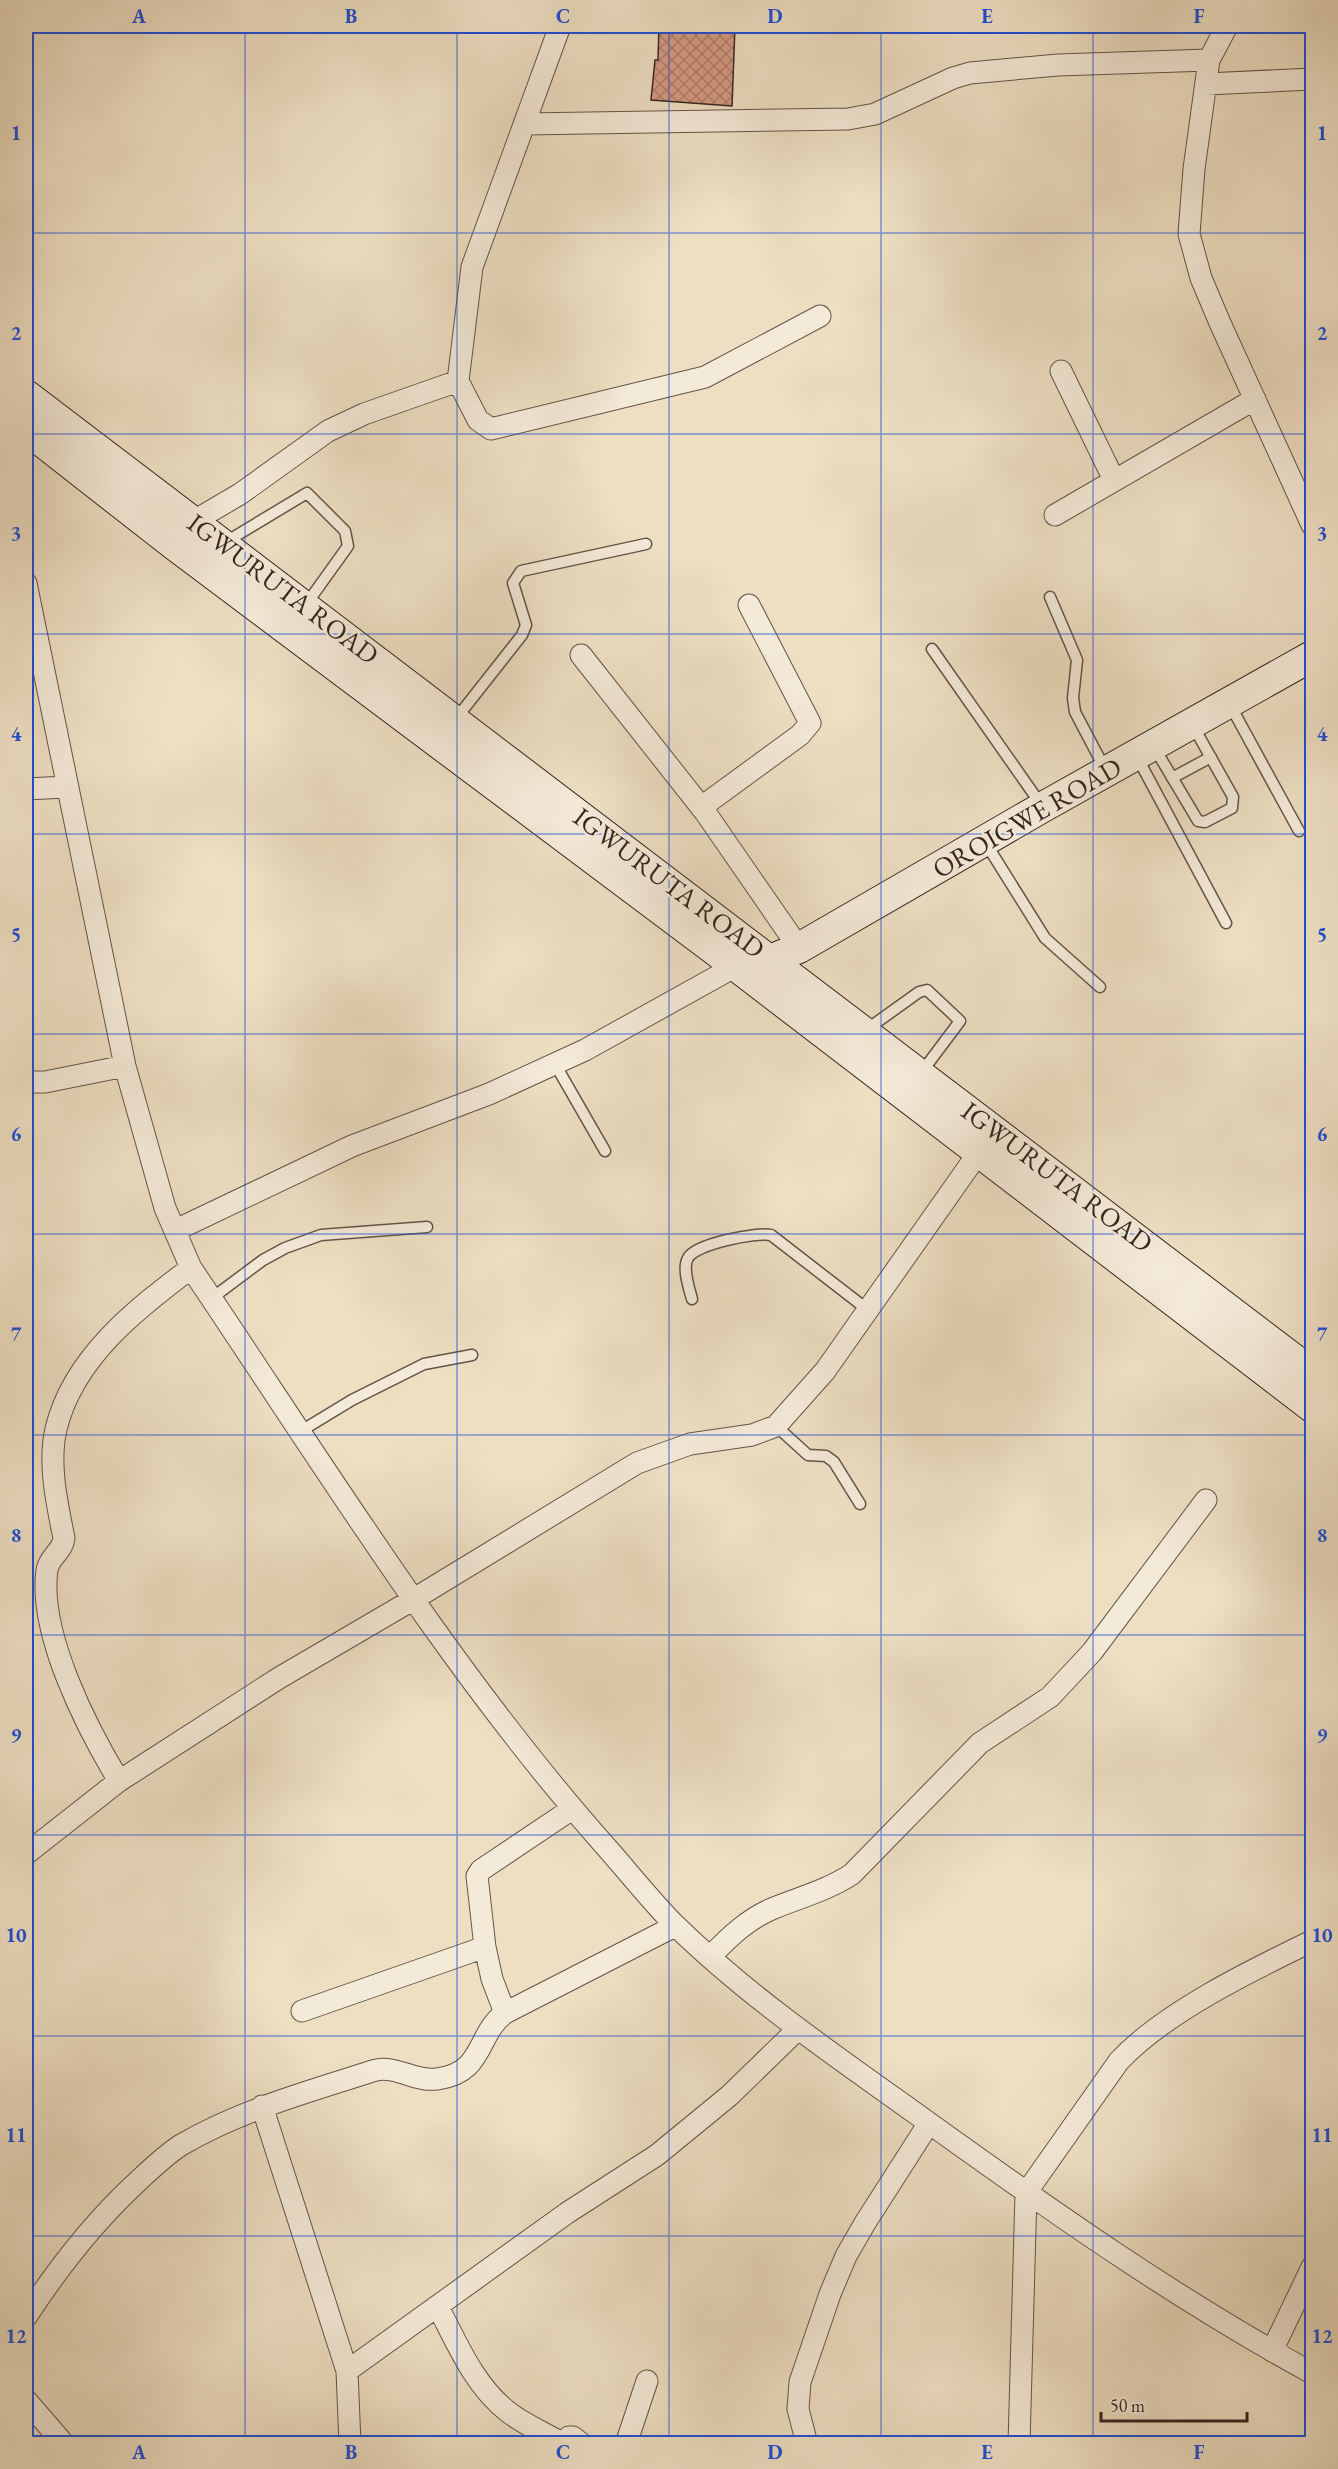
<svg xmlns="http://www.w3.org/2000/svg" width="1338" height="2469" font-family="'EB Garamond',serif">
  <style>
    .building { fill: url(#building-cross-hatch); stroke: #34251e; stroke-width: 1.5 }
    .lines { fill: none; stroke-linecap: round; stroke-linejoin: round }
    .lane-casing { stroke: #625447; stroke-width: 13 }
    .street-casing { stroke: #625447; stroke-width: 23 }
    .secondary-casing { stroke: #34251e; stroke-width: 32 }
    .lane { stroke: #f4ead8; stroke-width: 10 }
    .street { stroke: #f4ead8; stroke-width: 21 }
    .secondary { stroke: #f4ead8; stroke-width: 30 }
    .grid { fill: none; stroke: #1d4ed8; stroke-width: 1.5; stroke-opacity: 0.55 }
    .labels { text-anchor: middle; stroke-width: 4.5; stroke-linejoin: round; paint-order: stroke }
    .street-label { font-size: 27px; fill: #34251e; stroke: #f4ead8 }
    .neatline { fill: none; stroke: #1d4ed8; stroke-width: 2 }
    .grid-label { font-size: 20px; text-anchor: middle; font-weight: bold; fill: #1d4ed8 }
  </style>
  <defs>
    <pattern id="building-cross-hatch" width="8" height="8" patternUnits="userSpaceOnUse" patternTransform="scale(1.5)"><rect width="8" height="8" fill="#d79a84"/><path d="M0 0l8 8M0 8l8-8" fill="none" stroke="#af7d6b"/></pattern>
  </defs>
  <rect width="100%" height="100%" fill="#eedfc3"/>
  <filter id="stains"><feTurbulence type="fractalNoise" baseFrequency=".00333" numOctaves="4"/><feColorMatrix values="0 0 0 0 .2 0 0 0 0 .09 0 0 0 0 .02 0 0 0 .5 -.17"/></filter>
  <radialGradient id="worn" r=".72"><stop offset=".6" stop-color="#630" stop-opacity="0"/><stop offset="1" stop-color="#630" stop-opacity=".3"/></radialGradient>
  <path class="building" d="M659 26H735L732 106 651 100 655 60H658Z"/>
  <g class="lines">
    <defs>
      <path id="lane" d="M224 543 307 493 345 531 348 546 305 606
        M1050 597 1077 660 1073 698 1075 712 1105 769
        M932 649 1042 806
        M1229 703 1299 831
        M455 720 522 635 526 625 513 583 521 571 646 544
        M1154 747 1198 821 1205 822 1232 808 1233 797 1192 724
        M1136 755 1226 923
        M1172 778 1211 757
        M985 842 1045 938 1100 987
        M866 1030 919 992 927 990 960 1021 921 1073
        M555 1064 605 1151
        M212 1298 263 1260 285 1248 321 1235 427 1227
        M692 1299C689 1288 682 1268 688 1258 695 1244 756 1232 771 1235L868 1310
        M776 1426 808 1455 826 1456 834 1462 860 1504
        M301 1431 352 1400 424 1364 472 1355"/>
      <path id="street" d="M560 26 472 267 458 381 478 420 491 429 705 377 820 316
        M1227 26 1209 60 1194 169 1189 234 1201 278 1220 323 1312 525
        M1206 84 1312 79
        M524 124 848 119 875 114 953 78 970 73 1058 65 1209 60
        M1061 371 1114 480
        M1055 515 1255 399
        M194 521 240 494 328 431 364 414 458 381
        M26 583 125 1066 165 1208 191 1268C324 1465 449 1670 607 1848 630 1874 652 1902 676 1926 753 2001 843 2061 929 2123 1053 2212 1178 2300 1312 2373
        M749 605 810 723 800 735 707 803 705 812 799 948
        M581 655 705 812
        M26 789 66 787
        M26 1082H45L125 1066
        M176 1230 352 1146 489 1094 585 1050 736 966
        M119 1781C87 1728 38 1633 47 1570 49 1557 63 1551 64 1538 57 1504 48 1463 56 1429 73 1358 136 1309 191 1268
        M26 1854 119 1781 279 1678 414 1599 637 1463 690 1444 752 1435 776 1426 825 1371 979 1152
        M711 1956C729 1937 749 1918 774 1908 801 1897 828 1890 852 1874L980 1743 1050 1697 1092 1652 1206 1500
        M302 2011 485 1947
        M505 2013 492 1979 485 1947 477 1876 481 1870 572 1809
        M262 2106 347 2371 350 2444
        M438 2307C457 2343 474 2385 507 2411 523 2424 545 2433 563 2444
        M26 2317C58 2268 92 2224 135 2184 150 2170 164 2156 181 2145 241 2110 310 2091 376 2070 398 2066 416 2082 437 2079 485 2073 476 2034 505 2013L675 1926
        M1272 2351 1312 2267
        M347 2371 567 2213 657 2155 729 2096 798 2029
        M26 2400 64 2444
        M566 2444 569 2437H573L582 2444
        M626 2444 647 2381
        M807 2444 798 2409 800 2382 830 2294 846 2256 865 2223 929 2123
        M1019 2444 1026 2193 1119 2061C1165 2012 1252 1970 1312 1941"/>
      <path id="secondary" d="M26 395 1312 1373
        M26 429 173 544 736 966 1312 1407
        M753 963 770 960 799 948 1043 807 1312 656"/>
    </defs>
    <use href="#lane" class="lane-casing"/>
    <use href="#street" class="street-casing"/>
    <use href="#secondary" class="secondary-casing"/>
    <use href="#lane" class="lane"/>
    <use href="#street" class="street"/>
    <use href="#secondary" class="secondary"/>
  </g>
  <path class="grid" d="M245 26V2444M457 26V2444M669 26V2444M881 26V2444M1093 26V2444M26 233H1312M26 434H1312M26 634H1312M26 834H1312M26 1034H1312M26 1234H1312M26 1435H1312M26 1635H1312M26 1835H1312M26 2036H1312M26 2236H1312"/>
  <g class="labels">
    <g class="street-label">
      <text transform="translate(283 589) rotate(37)" y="9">IGWURUTA ROAD</text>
      <text transform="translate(1027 818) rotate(-30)" y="9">OROIGWE ROAD</text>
      <text transform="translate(669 883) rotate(37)" y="9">IGWURUTA ROAD</text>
      <text transform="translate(1057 1177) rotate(37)" y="9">IGWURUTA ROAD</text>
    </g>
  </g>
  <rect width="1338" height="2469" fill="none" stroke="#eedfc3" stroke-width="66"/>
  <path d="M1101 2412v9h146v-9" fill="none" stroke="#34251e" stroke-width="3"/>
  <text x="1110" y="2412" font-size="18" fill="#34251e" stroke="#f4ead8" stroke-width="4.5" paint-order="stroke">50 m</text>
  <rect x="33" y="33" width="1272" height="2403" class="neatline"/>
  <g class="grid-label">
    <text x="139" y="23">A</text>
    <text x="351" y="23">B</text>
    <text x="563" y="23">C</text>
    <text x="775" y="23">D</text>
    <text x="987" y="23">E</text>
    <text x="1199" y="23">F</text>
    <text x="16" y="140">1</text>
    <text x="1322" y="140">1</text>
    <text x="16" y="340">2</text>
    <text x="1322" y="340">2</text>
    <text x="16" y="540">3</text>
    <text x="1322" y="540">3</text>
    <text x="16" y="741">4</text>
    <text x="1322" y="741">4</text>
    <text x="16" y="941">5</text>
    <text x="1322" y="941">5</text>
    <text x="16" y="1141">6</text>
    <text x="1322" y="1141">6</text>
    <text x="16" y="1341">7</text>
    <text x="1322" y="1341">7</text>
    <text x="16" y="1542">8</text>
    <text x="1322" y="1542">8</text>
    <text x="16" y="1742">9</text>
    <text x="1322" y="1742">9</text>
    <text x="16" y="1942">10</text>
    <text x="1322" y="1942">10</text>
    <text x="16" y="2142">11</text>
    <text x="1322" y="2142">11</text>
    <text x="16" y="2343">12</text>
    <text x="1322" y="2343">12</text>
    <text x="139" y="2459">A</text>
    <text x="351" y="2459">B</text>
    <text x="563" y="2459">C</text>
    <text x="775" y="2459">D</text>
    <text x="987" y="2459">E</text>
    <text x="1199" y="2459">F</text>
  </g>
  <rect width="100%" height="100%" filter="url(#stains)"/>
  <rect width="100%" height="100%" fill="url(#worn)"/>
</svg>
